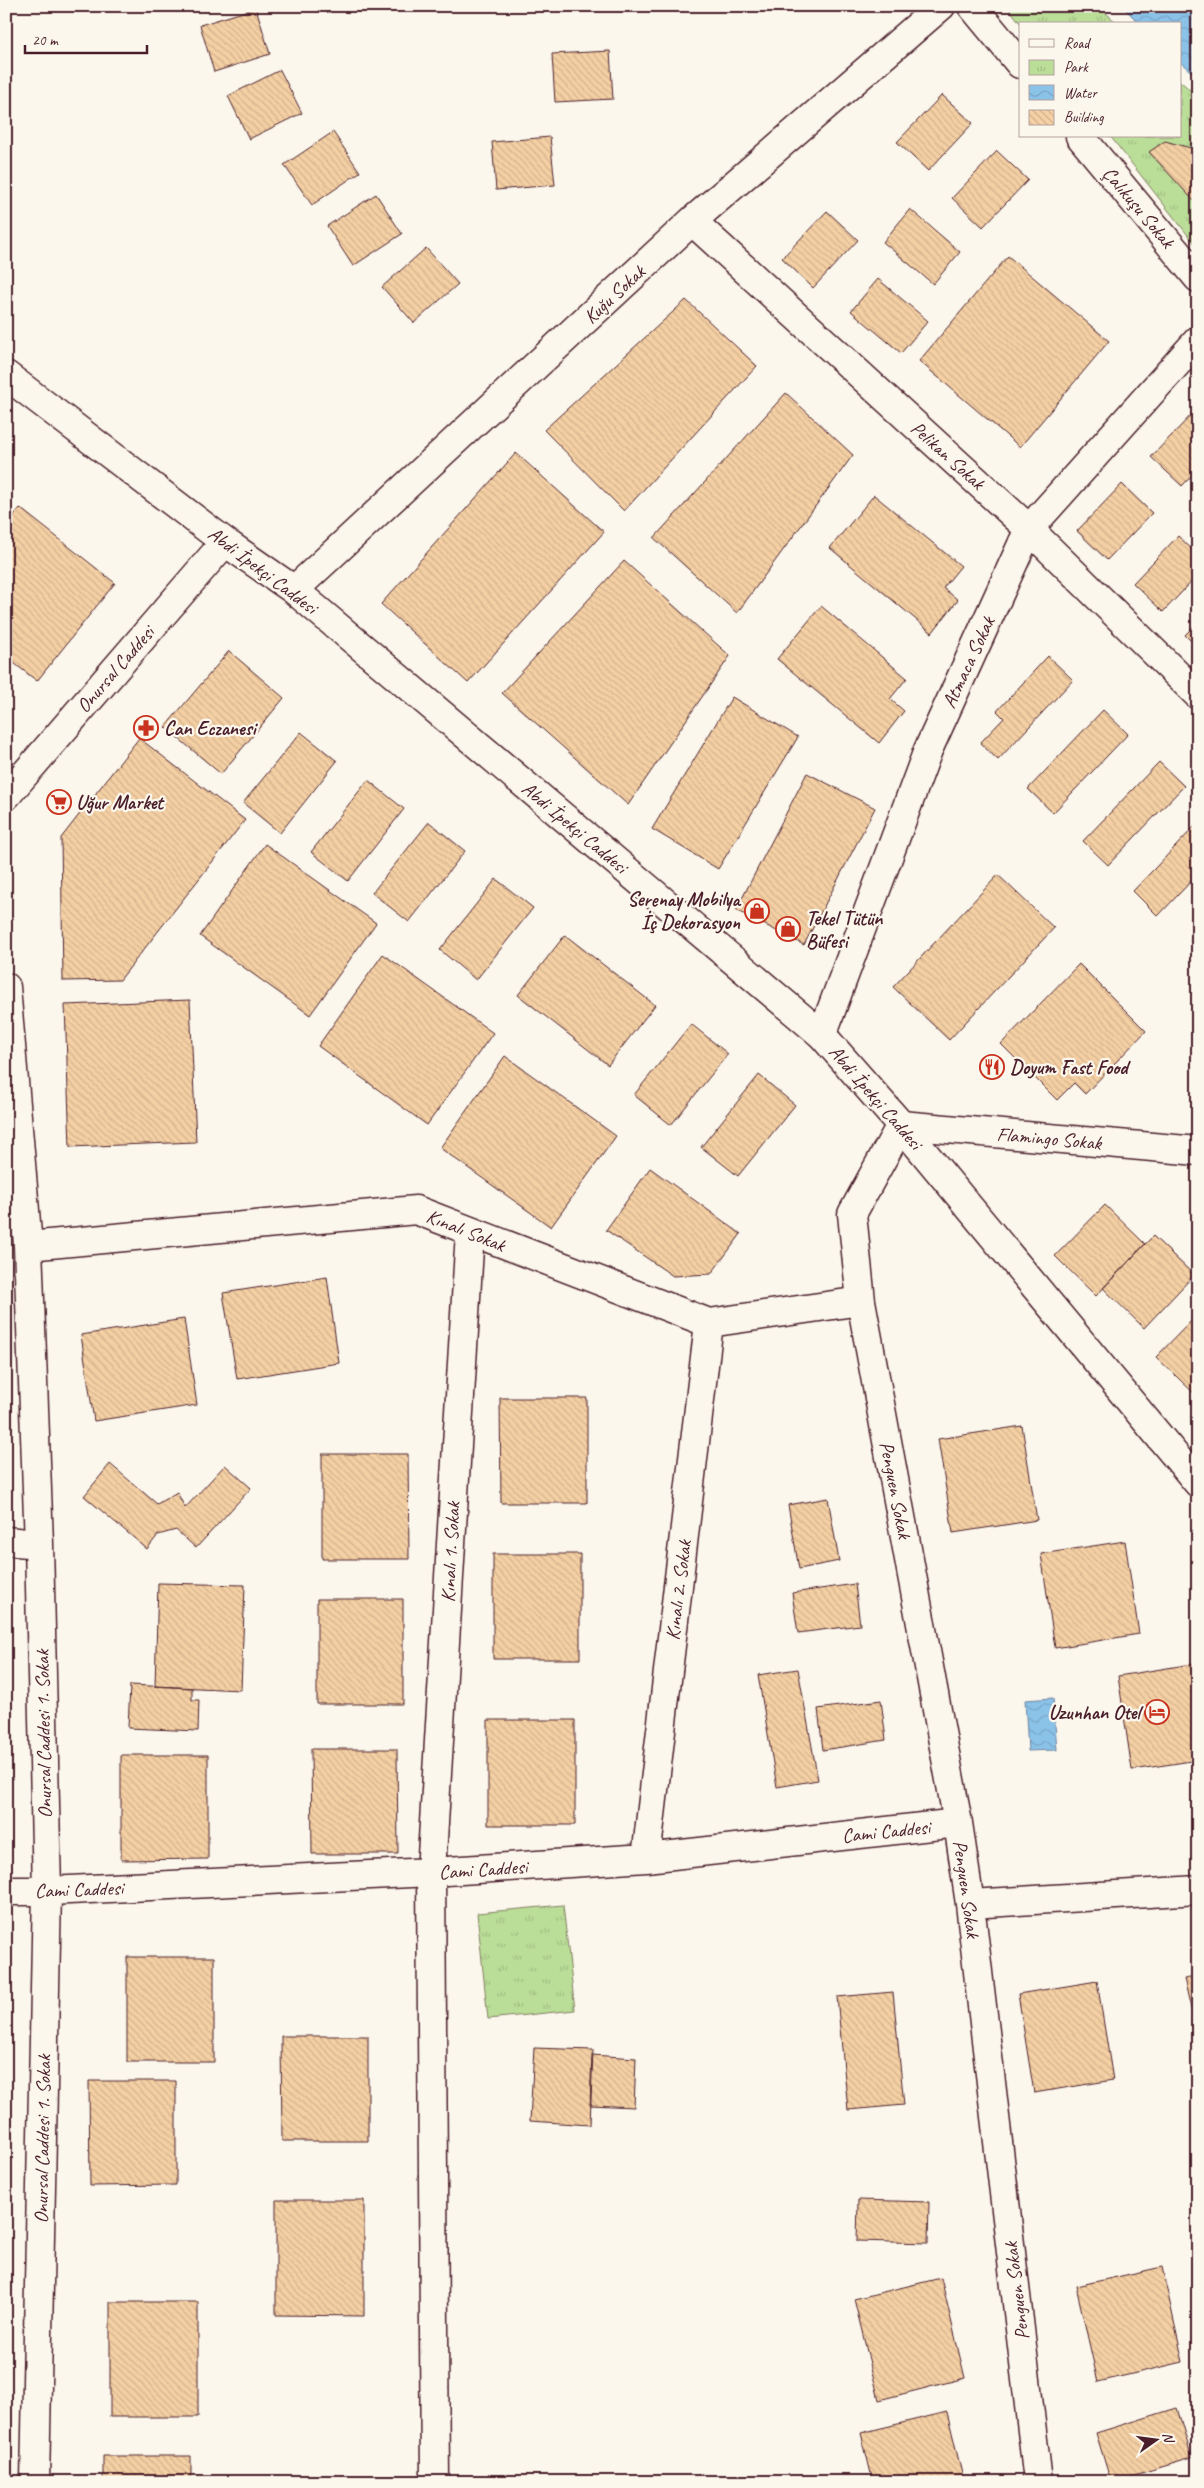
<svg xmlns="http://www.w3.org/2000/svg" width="1204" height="2488" font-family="Caveat,sans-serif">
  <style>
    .park { fill: url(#park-tufts); stroke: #827e62 }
    .water { fill: url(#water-waves); stroke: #70819c }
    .building { fill: url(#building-back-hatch); stroke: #4a1f2b }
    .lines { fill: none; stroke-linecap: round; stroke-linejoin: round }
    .minor-casing { stroke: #4a1f2b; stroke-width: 31 }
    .major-casing { stroke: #4a1f2b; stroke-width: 31 }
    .minor { stroke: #fbf7ec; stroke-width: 28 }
    .major { stroke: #fbf7ec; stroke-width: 28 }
    .labels { text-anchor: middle; stroke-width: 4.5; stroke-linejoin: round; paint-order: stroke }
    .street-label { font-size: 20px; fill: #4a1f2b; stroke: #fbf7ec }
    .poi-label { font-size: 20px; font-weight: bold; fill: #4a1f2b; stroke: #fbf7ec; text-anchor: start }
  </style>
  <defs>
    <pattern id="park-tufts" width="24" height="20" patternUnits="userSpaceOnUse" patternTransform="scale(1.25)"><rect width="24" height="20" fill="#bade98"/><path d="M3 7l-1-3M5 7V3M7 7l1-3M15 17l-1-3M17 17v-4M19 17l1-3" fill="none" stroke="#a1be83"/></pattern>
    <pattern id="water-waves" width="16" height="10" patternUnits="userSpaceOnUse" patternTransform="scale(1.25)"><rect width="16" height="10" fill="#8ac2e8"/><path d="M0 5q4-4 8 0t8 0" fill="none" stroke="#79a6c7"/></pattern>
    <pattern id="building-back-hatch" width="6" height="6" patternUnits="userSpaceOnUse" patternTransform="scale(1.25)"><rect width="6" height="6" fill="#f4d0a4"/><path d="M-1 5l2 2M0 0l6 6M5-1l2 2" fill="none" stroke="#d3b28d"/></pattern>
  </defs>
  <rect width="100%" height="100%" fill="#fbf7ec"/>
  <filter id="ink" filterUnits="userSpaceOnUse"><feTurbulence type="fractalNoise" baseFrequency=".02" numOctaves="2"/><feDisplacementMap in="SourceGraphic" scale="10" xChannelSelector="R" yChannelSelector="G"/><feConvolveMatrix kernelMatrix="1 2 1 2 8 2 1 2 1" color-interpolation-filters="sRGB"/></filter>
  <g filter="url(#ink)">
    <path class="park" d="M1007 6H1098L1118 24H1021Z
      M1180 81 1198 97V248L1110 136H1180Z
      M563 1905 575 2010 488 2019 477 1913Z"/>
    <path class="water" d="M1122 6H1198V78L1180 62V24H1140Z
      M1053 1698 1057 1750 1028 1751 1025 1700Z"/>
    <path class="building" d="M256 8 270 54 214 72 200 25Z
      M610 51 613 99 555 102 552 54Z
      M280 70 302 113 249 139 228 96Z
      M942 95 973 123 928 171 897 142Z
      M333 132 360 172 312 205 284 165Z
      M550 137 555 185 496 190 492 142Z
      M1165 141 1198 150V200L1195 202 1149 152Z
      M997 151 1028 180 983 227 952 198Z
      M376 194 402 234 353 266 327 226Z
      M910 209 960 252 933 284 883 242Z
      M827 211 858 240 813 288 782 258Z
      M426 248 458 284 414 323 382 287Z
      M1008 256 1109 341 1020 447 919 361Z
      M878 279 928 321 901 353 851 311Z
      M686 300 757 366 624 511 544 430Z
      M786 393 853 455 737 613 654 538Z
      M1196 410 1198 469 1182 486 1151 457Z
      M516 453 604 532 468 683 381 604Z
      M1122 484 1152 513 1107 560 1077 531Z
      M874 495 961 566 943 588 958 600 932 633 830 548Z
      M20 508 115 583 37 681 6 657V525Z
      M1178 536 1198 555V575L1163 612 1133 583Z
      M624 561 730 656 628 805 502 693Z
      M821 606 907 678 890 699 904 711 879 743 777 659Z
      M1198 622V648L1185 635Z
      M229 651 284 698 221 774 165 727Z
      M1048 656 1073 680 998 760 980 743 1004 718 997 711Z
      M732 697 798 737 718 869 652 829Z
      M1103 710 1128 734 1053 813 1028 789Z
      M301 732 337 761 280 833 243 803Z
      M139 738 245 820 120 980 63 981 61 838Z
      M1159 762 1184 786 1108 865 1083 841Z
      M807 773 875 808 804 945 736 910Z
      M368 780 404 809 348 881 311 852Z
      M429 822 465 851 409 922 372 893Z
      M1198 823V874L1158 916 1133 891Z
      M265 844 376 923 310 1015 200 936Z
      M998 875 1054 928 949 1040 893 987Z
      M496 879 533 908 476 980 440 950Z
      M1198 933V948L1190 941Z
      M565 935 655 1005 608 1065 518 995Z
      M383 954 493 1033 427 1125 318 1046Z
      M1079 964 1146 1031 1085 1094 1074 1083 1057 1100 1001 1044Z
      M190 1000 196 1142 70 1147 65 1005Z
      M691 1024 728 1054 671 1125 634 1095Z
      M505 1056 616 1136 551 1227 440 1148Z
      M759 1075 795 1105 738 1176 701 1147Z
      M650 1168 741 1234 711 1274 673 1276 606 1230Z
      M1105 1205 1145 1244 1096 1296 1055 1256Z
      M1153 1236 1194 1275 1144 1328 1103 1288Z
      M327 1277 339 1363 237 1379 223 1293Z
      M1198 1314V1397L1156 1357Z
      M184 1319 197 1405 94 1421 81 1335Z
      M500 1398H587V1503H501Z
      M1022 1426 1037 1520 953 1533 938 1439Z
      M322 1454H408L409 1559H322Z
      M110 1464 157 1504 177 1492 185 1508 225 1465 251 1488 196 1548 176 1530 158 1535 147 1549 84 1496Z
      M828 1498 839 1561 799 1569 788 1505Z
      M1125 1541 1139 1634 1055 1648 1041 1554Z
      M493 1554H580V1659H493Z
      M158 1583 245 1585 241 1690 155 1686Z
      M855 1584 860 1625 798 1633 792 1593Z
      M317 1599H403V1704H317Z
      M1198 1663V1760L1132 1770 1118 1676Z
      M798 1669 818 1780 777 1787 758 1675Z
      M130 1685 192 1688V1700H199L198 1731 128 1728Z
      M881 1700 886 1740 823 1750 818 1709Z
      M488 1720H575V1825H488Z
      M311 1749H397L398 1854H312Z
      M121 1755H208V1859L121 1860Z
      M127 1957H214V2062H127Z
      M1198 1976V2038L1184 1979Z
      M1097 1981 1113 2080 1034 2093 1018 1994Z
      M893 1992 904 2105 848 2110 837 1997Z
      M281 2036H368V2141H282Z
      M534 2048 593 2050 590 2125 530 2121Z
      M592 2055 636 2058 634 2107 590 2105Z
      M89 2081H176V2185L90 2186Z
      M276 2200H364V2316L276 2315Z
      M858 2200 929 2202 928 2243 857 2241Z
      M1162 2267 1183 2362 1098 2382 1076 2286Z
      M941 2278 965 2378 879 2400 854 2299Z
      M110 2302H198V2417H110Z
      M1177 2408 1192 2458 1111 2482 1096 2433Z
      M947 2412 964 2482H873L861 2433Z
      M103 2456H191V2482H103Z"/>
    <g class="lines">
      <defs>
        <path id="minor" d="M972 6 1020 64
          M1080 136 1198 278
          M692 221 1029 529 1198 695
          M294 590 692 221 941 6
          M6 987 28 1246 39 1544 47 1891 35 2482
          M822 1035 928 750 1029 529 1198 340
          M28 1246 416 1210 709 1323 861 1301
          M6 1541 39 1544
          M646 1858 709 1323
          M6 1891H49L431 1872 646 1858 958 1823
          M970 1904 1198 1890
          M435 2482 431 1872 470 1232
          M1038 2482 970 1904 958 1823 861 1301 852 1214 901 1125 1198 1151"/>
        <path id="major" d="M6 375 225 542 294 590 822 1035 901 1125 1198 1483
          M6 796 225 542"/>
      </defs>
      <use href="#minor" class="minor-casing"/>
      <use href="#major" class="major-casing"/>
      <use href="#minor" class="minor"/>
      <use href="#major" class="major"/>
    </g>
  </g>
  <defs>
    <symbol id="pharmacy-ring" viewBox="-11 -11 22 22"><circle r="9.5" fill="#fbf7ec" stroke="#c8321e" stroke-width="1.5"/><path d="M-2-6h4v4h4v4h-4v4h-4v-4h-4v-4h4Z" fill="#c8321e"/></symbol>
    <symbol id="supermarket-ring" viewBox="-11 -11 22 22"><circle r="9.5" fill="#fbf7ec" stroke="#c8321e" stroke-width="1.5"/><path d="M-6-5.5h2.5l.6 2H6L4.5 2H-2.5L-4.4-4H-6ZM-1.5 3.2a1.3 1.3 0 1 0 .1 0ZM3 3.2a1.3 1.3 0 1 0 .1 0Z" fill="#c8321e"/></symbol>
    <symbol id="shop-ring" viewBox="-11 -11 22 22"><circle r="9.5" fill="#fbf7ec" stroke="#c8321e" stroke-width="1.5"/><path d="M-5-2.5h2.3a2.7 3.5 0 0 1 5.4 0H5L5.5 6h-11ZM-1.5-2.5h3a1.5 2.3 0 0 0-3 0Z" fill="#c8321e"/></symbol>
    <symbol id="restaurant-ring" viewBox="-11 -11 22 22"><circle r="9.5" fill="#fbf7ec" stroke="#c8321e" stroke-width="1.5"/><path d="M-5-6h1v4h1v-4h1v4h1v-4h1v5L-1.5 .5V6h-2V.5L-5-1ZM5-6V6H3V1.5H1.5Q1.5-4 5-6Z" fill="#c8321e"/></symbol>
    <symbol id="hotel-ring" viewBox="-11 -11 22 22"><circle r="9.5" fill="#fbf7ec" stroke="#c8321e" stroke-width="1.5"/><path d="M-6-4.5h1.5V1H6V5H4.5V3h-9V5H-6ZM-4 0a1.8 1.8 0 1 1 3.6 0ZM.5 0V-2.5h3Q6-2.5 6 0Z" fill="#c8321e"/></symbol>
  </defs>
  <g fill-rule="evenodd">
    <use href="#pharmacy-ring" x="132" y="714" width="28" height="28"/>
    <use href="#supermarket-ring" x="45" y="788" width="28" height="28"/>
    <use href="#shop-ring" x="743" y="897" width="28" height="28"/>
    <use href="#shop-ring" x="774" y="915" width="28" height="28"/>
    <use href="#restaurant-ring" x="978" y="1053" width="28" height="28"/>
    <use href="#hotel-ring" x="1143" y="1698" width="28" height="28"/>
  </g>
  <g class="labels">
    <g class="street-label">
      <text transform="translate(1139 207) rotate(50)" y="7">Çalıkuşu Sokak</text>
      <text transform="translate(614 294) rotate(-43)" y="7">Kuğu Sokak</text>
      <text transform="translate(948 455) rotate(42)" y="7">Pelikan Sokak</text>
      <text transform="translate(263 570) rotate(37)" y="7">Abdi İpekçi Caddesi</text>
      <text transform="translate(968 662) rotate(-65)" y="7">Atmaca Sokak</text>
      <text transform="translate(115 669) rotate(-49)" y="7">Onursal Caddesi</text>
      <text transform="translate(575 827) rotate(40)" y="7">Abdi İpekçi Caddesi</text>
      <text transform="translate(876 1097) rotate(49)" y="7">Abdi İpekçi Caddesi</text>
      <text transform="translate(1049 1138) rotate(5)" y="7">Flamingo Sokak</text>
      <text transform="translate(466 1230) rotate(22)" y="7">Kınalı Sokak</text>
      <text transform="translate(896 1490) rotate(79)" y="7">Penguen Sokak</text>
      <text transform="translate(450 1552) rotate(-87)" y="7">Kınalı 1. Sokak</text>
      <text transform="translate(678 1590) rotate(-83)" y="7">Kınalı 2. Sokak</text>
      <text transform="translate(43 1734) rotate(-91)" y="7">Onursal Caddesi 1. Sokak</text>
      <text transform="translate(886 1831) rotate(-6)" y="7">Cami Caddesi</text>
      <text transform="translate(483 1869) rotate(-4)" y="7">Cami Caddesi</text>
      <text transform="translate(79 1889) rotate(-2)" y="7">Cami Caddesi</text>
      <text transform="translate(967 1889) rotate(82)" y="7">Penguen Sokak</text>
      <text transform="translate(42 2139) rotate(-89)" y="7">Onursal Caddesi 1. Sokak</text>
      <text transform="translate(1016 2291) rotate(-97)" y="7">Penguen Sokak</text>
    </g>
    <g class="poi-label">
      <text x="164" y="735">Can Eczanesi</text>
      <text x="76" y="809">Uğur Market</text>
      <text x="740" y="906" text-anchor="end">Serenay Mobilya<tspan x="740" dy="23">İç Dekorasyon</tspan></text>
      <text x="806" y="925">Tekel Tütün<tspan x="806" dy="23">Büfesi</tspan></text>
      <text x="1010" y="1074">Doyum Fast Food</text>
      <text x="1140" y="1719" text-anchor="end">Uzunhan Otel</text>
    </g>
  </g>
  <rect width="1204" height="2488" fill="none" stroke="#fbf7ec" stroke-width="25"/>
  <rect x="12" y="12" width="1179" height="2463" fill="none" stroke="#4a1f2b" stroke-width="2" filter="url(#ink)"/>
  <rect x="1019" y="22" width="162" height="115" fill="#fbf7ec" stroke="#b4a19f"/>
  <rect x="1029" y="39" width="25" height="8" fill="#fbf7ec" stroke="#b4a19f"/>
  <text x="1064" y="48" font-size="15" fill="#4a1f2b">Road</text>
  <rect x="1029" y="60" width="25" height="15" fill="url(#park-tufts)" stroke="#b4a19f"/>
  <text x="1064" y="72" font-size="15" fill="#4a1f2b">Park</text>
  <rect x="1029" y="85" width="25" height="15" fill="url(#water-waves)" stroke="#b4a19f"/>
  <text x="1064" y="98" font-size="15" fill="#4a1f2b">Water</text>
  <rect x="1029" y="110" width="25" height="15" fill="url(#building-back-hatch)" stroke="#b4a19f"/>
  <text x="1064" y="122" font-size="15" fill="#4a1f2b">Building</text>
  <g transform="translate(1156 2440) rotate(76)" stroke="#fbf7ec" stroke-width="4" paint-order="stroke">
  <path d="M0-4L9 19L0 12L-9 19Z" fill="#4a1f2b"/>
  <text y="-8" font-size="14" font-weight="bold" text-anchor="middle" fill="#4a1f2b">N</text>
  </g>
  <path d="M25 45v8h122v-8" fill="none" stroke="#4a1f2b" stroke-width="2.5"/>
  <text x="32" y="45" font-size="15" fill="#4a1f2b" stroke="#fbf7ec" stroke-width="4" paint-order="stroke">20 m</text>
</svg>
